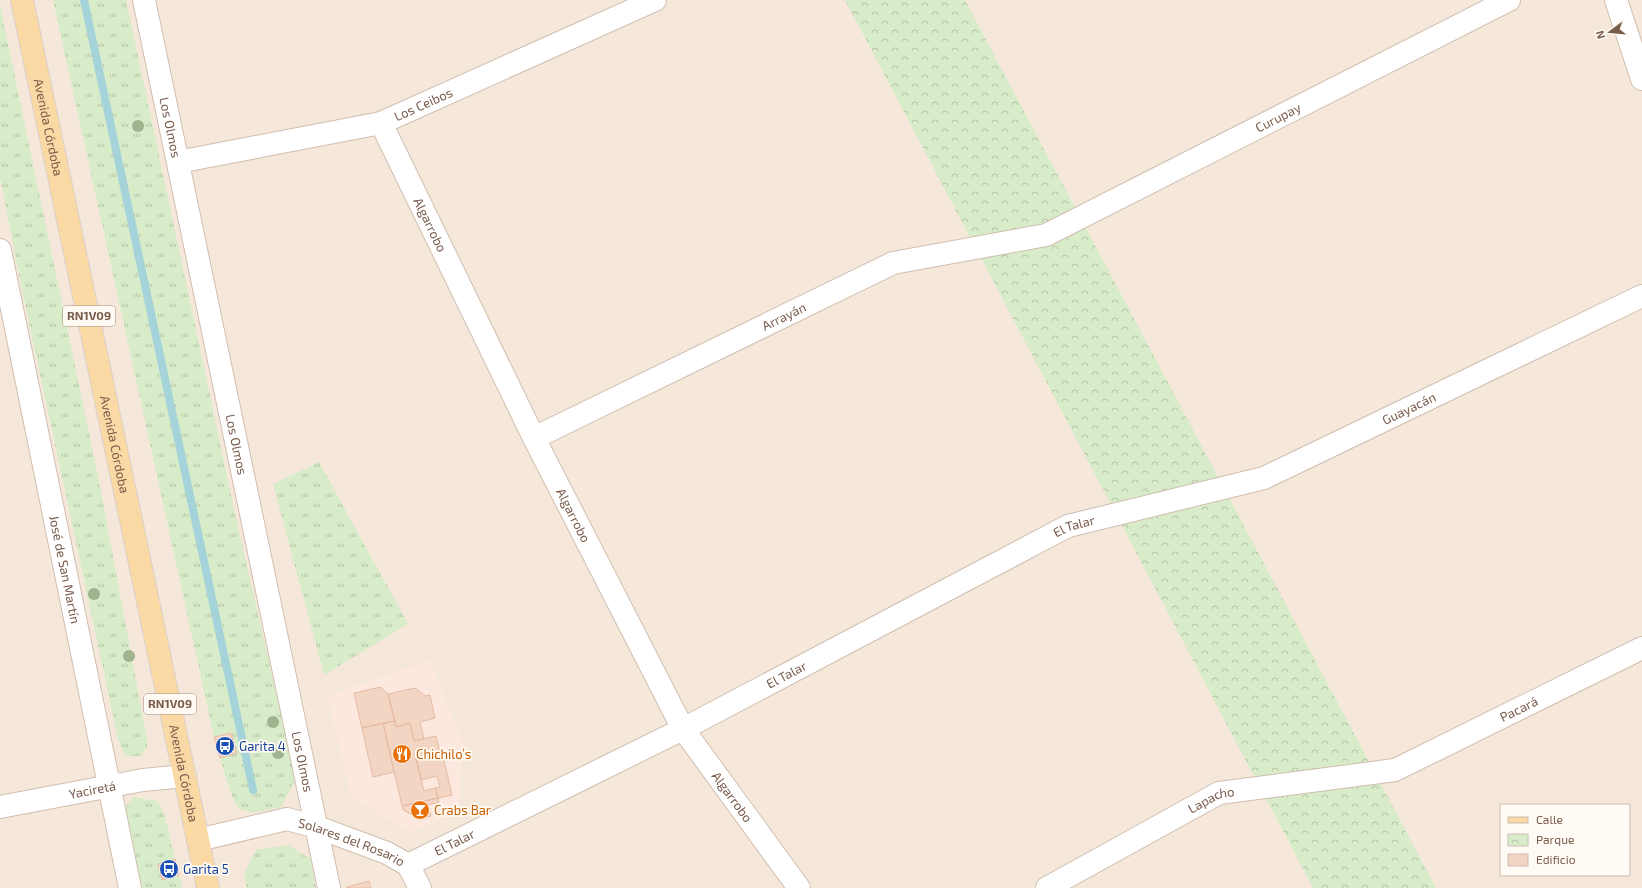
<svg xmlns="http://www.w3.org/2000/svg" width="1642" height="888" font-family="'Exo 2',sans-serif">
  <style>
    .residential { fill: #f5e8da; fill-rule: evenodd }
    .commercial { fill: #fde8e0 }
    .grass { fill: url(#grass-tufts) }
    .park { fill: url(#park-crowns) }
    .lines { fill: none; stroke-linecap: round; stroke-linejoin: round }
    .stream { stroke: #a5d3da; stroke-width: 8 }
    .building { fill: #f3d5c3; stroke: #e6bba3 }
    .minor-casing { stroke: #d1beb0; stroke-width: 24 }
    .tertiary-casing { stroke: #d1beb0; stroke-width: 24 }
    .primary-casing { stroke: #dad1cd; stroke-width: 24 }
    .minor { stroke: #fff; stroke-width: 22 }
    .tertiary { stroke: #fff; stroke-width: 22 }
    .primary { stroke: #fbd9a5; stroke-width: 22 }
    .tree { fill: #a0b28e }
    .labels { text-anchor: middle; stroke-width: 3.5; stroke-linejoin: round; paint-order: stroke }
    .shield { fill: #fffaf3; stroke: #a28b7f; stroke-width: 1 }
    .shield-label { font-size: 12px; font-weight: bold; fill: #7a5c4d }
    .street-label { font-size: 13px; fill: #7a5c4d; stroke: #fffaf3 }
    .transit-label { font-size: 13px; fill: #164399; stroke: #fffaf3; text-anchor: start }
    .food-label { font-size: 13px; fill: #c56008; stroke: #fffaf3; text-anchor: start }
  </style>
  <defs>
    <pattern id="grass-tufts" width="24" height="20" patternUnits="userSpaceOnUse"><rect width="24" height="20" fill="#d8ecc9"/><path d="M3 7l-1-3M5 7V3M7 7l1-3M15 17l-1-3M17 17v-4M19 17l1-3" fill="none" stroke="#b4c2a5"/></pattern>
    <pattern id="park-crowns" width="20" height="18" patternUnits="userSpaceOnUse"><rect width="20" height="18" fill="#d8ecc9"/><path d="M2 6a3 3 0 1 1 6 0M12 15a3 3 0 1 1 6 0" fill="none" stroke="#b4c2a5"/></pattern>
  </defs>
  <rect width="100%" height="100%" fill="#fdf6ec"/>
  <path class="residential" d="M0 0H1642V888H0ZM1501 805H1629V875H1501Z"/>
  <path class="commercial" d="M429 660 464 745 458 812 412 832 351 798 328 696Z"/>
  <path class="grass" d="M53 0H126L236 518 296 779 281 807 253 813 239 809 231 794 220 758 237 753 231 733 214 737Z
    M0 5 100 486 148 745 141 756H125L118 739 22 290 0 178Z
    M319 462 408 624 324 675 273 484Z
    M133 797 158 801 165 817 175 859 158 864 162 879 179 875 182 888H140L124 810Z
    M288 845 311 859 316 888H247L244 874 256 850Z"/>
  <path class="park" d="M845 0H965L1436 888H1313Z"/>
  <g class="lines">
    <path class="stream" d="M84 0 253 790"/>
  </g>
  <path class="building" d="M381 687 388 694 395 721 362 728 354 693Z
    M415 688 425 696 430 695 435 718 420 722 424 739 414 741 410 723 396 727 388 694Z
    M395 721 396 727 410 723 414 741 436 736 440 753 416 758 424 791 435 788 438 798 402 806 383 723Z
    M383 723 394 772 373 777 362 728Z
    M231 733 237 753 220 758 214 737Z
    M429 755 430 759 443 756 452 795 438 798 435 788 440 787 437 776 421 780 416 758Z
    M438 798 439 802 428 805 431 816 420 819 403 810 402 806Z
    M175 859 179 875 162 880 158 864Z
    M369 881 371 888H347V887Z"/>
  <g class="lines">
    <defs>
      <g id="minor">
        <path id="s1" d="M144 0 329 888"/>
        <path id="s2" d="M381 123 534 438 683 729 799 888"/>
        <path id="s3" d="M178 162 381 123 655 0"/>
        <path id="s4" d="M0 250 130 888"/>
        <path id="s5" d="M534 438 893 263 1046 235 1509 0"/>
        <path id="s6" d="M0 807 143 780 185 776"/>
        <path d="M408 865 420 888"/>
        <path id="s7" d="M1047 888 1219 793 1395 770 1642 648"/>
      </g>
      <g id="tertiary">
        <path d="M1616 0 1642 79"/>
        <path id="s8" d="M198 840 287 819 317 827 387 853 408 865 683 729 1068 526 1264 478 1642 296"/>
      </g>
      <g id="primary">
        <path id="s9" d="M22 0 208 888"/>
      </g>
    </defs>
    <use href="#minor" class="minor-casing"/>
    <use href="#tertiary" class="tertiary-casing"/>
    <use href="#primary" class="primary-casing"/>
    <use href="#minor" class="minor"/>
    <use href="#tertiary" class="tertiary"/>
    <use href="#primary" class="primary"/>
  </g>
  <g class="tree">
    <circle cx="138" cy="126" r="6"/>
    <circle cx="94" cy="594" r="6"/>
    <circle cx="129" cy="656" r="6"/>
    <circle cx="273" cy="722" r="6"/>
    <circle cx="278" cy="753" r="6"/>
  </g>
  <defs>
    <symbol id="bus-disc" viewBox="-11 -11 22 22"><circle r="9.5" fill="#1a4fb4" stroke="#fffaf3"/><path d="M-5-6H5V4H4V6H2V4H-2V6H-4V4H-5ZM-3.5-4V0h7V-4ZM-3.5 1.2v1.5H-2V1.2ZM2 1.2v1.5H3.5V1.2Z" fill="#fff"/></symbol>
    <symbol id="restaurant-disc" viewBox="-11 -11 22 22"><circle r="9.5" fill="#e8710a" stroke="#fffaf3"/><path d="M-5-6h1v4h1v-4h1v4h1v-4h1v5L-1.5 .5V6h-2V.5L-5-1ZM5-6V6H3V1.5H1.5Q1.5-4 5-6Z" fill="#fff"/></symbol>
    <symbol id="bar-disc" viewBox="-11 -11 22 22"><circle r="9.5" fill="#e8710a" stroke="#fffaf3"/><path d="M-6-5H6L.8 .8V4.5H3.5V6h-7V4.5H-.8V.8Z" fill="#fff"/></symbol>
  </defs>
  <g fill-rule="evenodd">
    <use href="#bus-disc" x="214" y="735" width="22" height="22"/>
    <use href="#restaurant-disc" x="391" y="743" width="22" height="22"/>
    <use href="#bar-disc" x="409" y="799" width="22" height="22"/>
    <use href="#bus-disc" x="158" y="858" width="22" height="22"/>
  </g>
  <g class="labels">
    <g class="shield">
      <rect x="63" y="306" width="52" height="20" rx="3"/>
      <rect x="144" y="694" width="52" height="20" rx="3"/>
    </g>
    <g class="shield-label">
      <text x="89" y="320">RN1V09</text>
      <text x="170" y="708">RN1V09</text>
    </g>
    <g class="street-label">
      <text dy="5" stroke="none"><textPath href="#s3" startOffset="253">Los Ceibos</textPath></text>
      <text dy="5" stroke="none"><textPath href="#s5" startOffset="815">Curupay</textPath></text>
      <text dy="5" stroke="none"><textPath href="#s9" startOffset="130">Avenida Córdoba</textPath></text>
      <text dy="5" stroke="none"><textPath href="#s1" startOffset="130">Los Olmos</textPath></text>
      <text dy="5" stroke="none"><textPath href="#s2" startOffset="113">Algarrobo</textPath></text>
      <text dy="5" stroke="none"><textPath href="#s5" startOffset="278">Arrayán</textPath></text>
      <text dy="5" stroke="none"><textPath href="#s8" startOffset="1326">Guayacán</textPath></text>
      <text dy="5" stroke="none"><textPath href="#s9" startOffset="454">Avenida Córdoba</textPath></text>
      <text dy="5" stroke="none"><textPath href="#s1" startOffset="454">Los Olmos</textPath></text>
      <text dy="5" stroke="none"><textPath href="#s2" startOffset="437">Algarrobo</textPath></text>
      <text dy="5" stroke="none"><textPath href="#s8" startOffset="969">El Talar</textPath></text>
      <text dy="5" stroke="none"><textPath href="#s4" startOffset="326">José de San Martín</textPath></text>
      <text dy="5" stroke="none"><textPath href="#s8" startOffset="645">El Talar</textPath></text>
      <text dy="5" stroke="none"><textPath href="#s7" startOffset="512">Pacará</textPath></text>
      <text dy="5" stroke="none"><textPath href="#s1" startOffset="778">Los Olmos</textPath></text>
      <text dy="5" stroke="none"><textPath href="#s9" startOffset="790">Avenida Córdoba</textPath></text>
      <text dy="5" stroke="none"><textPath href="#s6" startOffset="94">Yaciretá</textPath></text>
      <text dy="5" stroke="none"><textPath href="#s2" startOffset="761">Algarrobo</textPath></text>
      <text dy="5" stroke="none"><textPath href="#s7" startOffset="187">Lapacho</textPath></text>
      <text dy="5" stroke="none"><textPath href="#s8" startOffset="273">El Talar</textPath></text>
      <text dy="5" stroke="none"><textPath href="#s8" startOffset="160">Solares del Rosario</textPath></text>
    </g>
    <g class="transit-label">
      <text x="239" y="751">Garita 4</text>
      <text x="183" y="874">Garita 5</text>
    </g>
    <g class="food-label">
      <text x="416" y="759">Chichilo’s</text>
      <text x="434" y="815">Crabs Bar</text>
    </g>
  </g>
  <rect x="1500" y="804" width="130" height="72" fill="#fffaf3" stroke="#cabbb1"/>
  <rect x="1508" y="817" width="20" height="6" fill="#fbd9a5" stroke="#cabbb1"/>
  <text x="1536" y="824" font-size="12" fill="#7a5c4d">Calle</text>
  <rect x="1508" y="834" width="20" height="12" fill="url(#park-crowns)" stroke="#cabbb1"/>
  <text x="1536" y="844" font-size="12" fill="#7a5c4d">Parque</text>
  <rect x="1508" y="854" width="20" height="12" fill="#f3d5c3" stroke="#cabbb1"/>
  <text x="1536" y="864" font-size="12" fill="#7a5c4d">Edificio</text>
  <g transform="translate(1610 32) rotate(254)" stroke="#fffaf3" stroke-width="3" paint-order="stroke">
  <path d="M0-3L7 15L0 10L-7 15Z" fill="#7a5c4d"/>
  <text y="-6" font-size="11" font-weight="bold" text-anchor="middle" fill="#7a5c4d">N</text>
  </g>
</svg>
